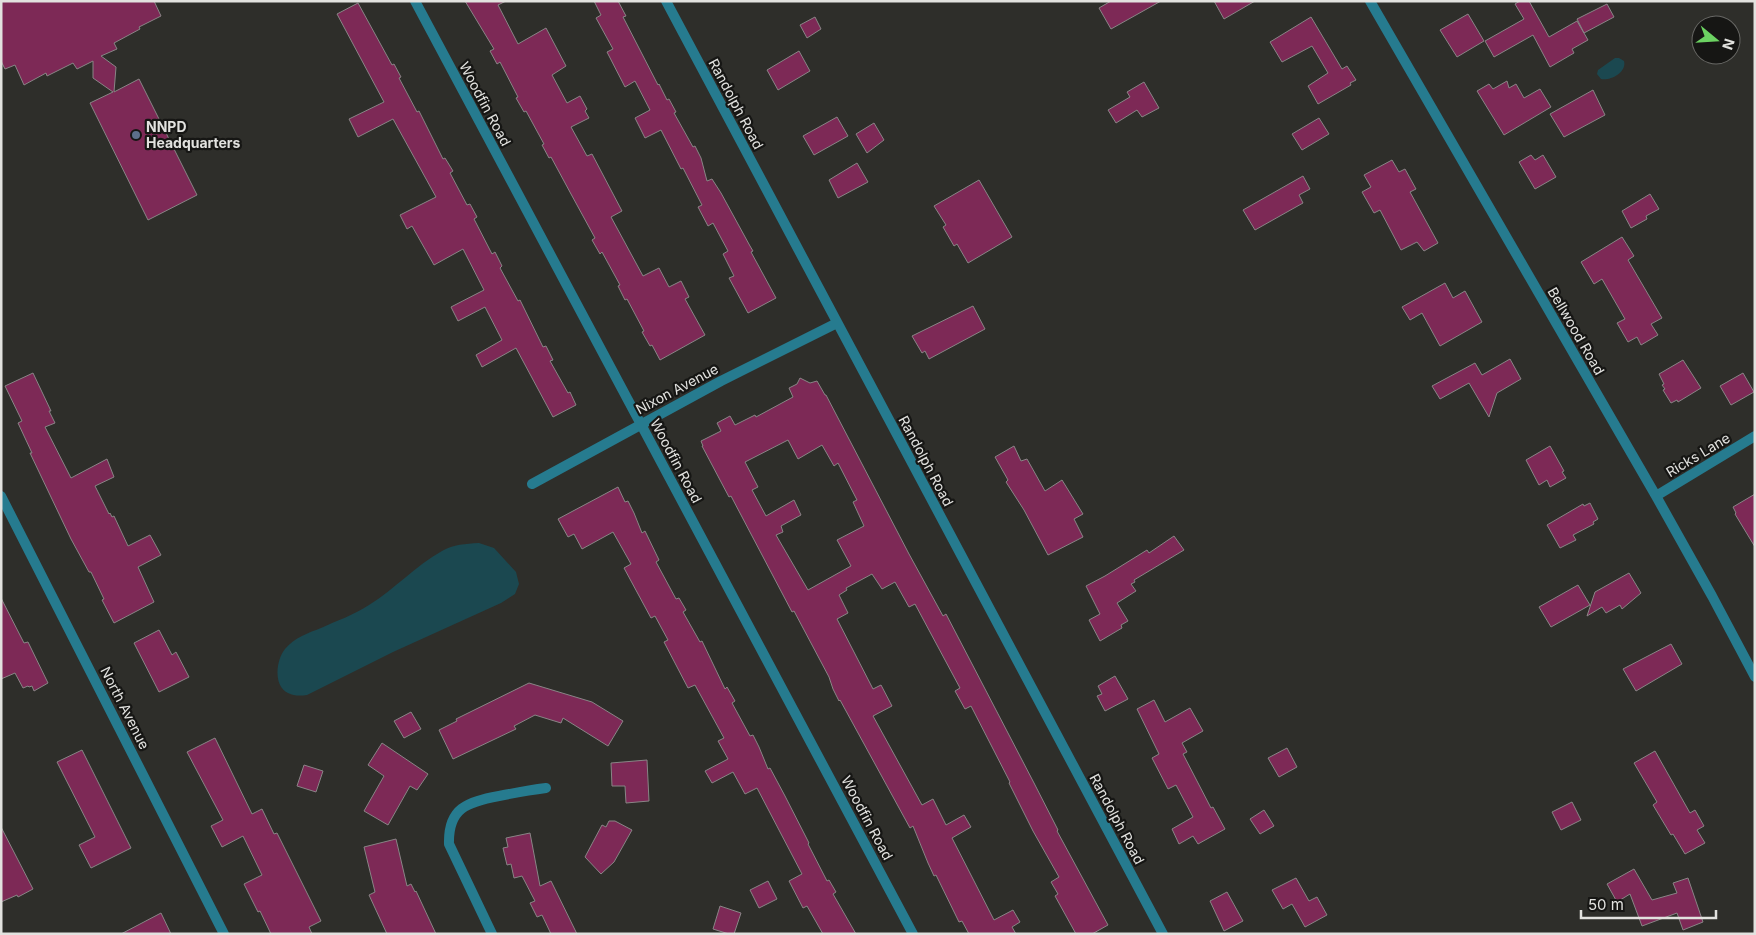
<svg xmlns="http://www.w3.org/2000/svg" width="1756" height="935" font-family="Inter,sans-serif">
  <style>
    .water { fill: #1b4850 }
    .building { fill: #7d2956; stroke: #898586; fill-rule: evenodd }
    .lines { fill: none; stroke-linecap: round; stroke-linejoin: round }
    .street { stroke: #267b8f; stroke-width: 10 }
    .service-dot { fill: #5c6f8a; stroke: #161614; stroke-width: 2 }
    .labels { text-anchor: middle; stroke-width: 4.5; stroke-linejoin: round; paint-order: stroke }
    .street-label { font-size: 14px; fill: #e2e2df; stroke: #161614 }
    .poi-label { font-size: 14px; font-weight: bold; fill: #e2e2df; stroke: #161614; text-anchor: start }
  </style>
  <rect width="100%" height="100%" fill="#2e2e2a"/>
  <path class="water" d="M1615 58H1619L1624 61C1627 72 1611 81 1601 79L1597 74 1598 70Z
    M479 543 494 548 516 572 519 584 515 594 501 603 393 652 307 695C300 696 294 696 288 693 273 686 276 660 285 649 294 638 308 633 321 628 336 621 354 615 369 605 395 589 415 566 442 551 454 544 465 544 479 543Z"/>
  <path class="building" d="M1 1H154L161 16 139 27 140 29 114 43 117 49 101 56 116 67 114 92 139 79 197 195 148 220 90 103 113 92 93 78V61L77 69 73 63 47 76 46 73 24 85 15 65 5 69 1 61Z
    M465 1H506L498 5 518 44 546 28 566 66 552 75 567 103 580 96 587 109 585 111 589 118 571 127 587 156 592 154 622 211 611 217 643 276 659 268 669 287 681 281 689 297 685 299 705 335 660 360 652 345 650 346 642 332 644 331 627 299 625 300 618 286 620 285 602 252 600 254 592 240 595 238 571 194 551 157 549 158 542 145 544 144 526 111 524 112 516 98 518 97 500 62 497 64 490 51 494 49Z
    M594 1H618L626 16 623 17 658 85 659 84 667 100 669 99 676 112 674 113 693 147 695 146 701 158 707 181 712 179 721 193 750 246 753 251 751 252 776 298 748 313 729 278 734 276 723 254 728 251 713 223 708 226 698 207 702 205 683 168 681 169 661 130 645 138 635 118 650 110 635 81 625 87 607 52 613 49 596 18 601 15Z
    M1111 1H1161L1111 29 1099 8Z
    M1214 1H1255L1224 19Z
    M1520 1H1529L1549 37 1577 21 1588 40 1572 49 1574 53 1550 67 1533 35 1494 57 1485 41 1524 19 1515 4Z
    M358 3 392 65 394 64 401 77 399 78 417 112 419 111 443 159 445 158 453 171 450 173 467 205 470 204 477 217 474 219 492 254 495 252 502 266 500 268 518 301 520 300 543 347 546 346 553 360 550 361 568 393 570 392 576 405 553 417 516 348 482 367 476 355 502 340 485 307 458 321 451 307 484 290 463 249 434 265 412 226 407 229 400 215 436 197 393 119 358 137 349 119 384 102 337 14Z
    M1607 4 1614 17 1584 33 1577 19Z
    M1468 14 1484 41 1457 57 1440 30Z
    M815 17 821 29 807 38 800 25Z
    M1311 17 1342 69 1347 66 1356 80 1350 83 1351 85 1318 104 1308 86 1328 73 1312 46 1282 62 1270 42Z
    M799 51 810 71 778 90 767 70Z
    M1507 81 1509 88 1516 84 1524 98 1540 89 1551 107 1504 135 1477 91 1489 84 1493 89Z
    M1144 82 1159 108 1142 117 1137 110 1116 123 1108 110 1130 97 1127 92Z
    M1593 90 1605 115 1564 137 1550 114Z
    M837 117 848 136 814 155 803 136Z
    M1319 118 1329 134 1302 150 1292 134Z
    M874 123 884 140 867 153 856 134Z
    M1531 155 1535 160 1543 155 1556 177 1535 189 1519 162Z
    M1392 160 1399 172 1405 169 1416 189 1410 192 1438 243 1424 251 1417 242 1401 250 1380 210 1374 213 1362 192 1371 187 1364 175Z
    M857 163 868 182 838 198 829 180Z
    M1303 176 1310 189 1299 195 1303 203 1255 230 1243 210Z
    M979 180 1012 237 968 263 957 244 954 246 943 227 946 225 934 206Z
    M1650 194 1659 209 1646 216 1647 219 1631 228 1622 211Z
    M1622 237 1634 256 1628 260 1662 318 1651 324 1658 335 1641 345 1637 337 1628 342 1617 323 1625 319 1602 279 1594 284 1581 262Z
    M1445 283 1453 298 1465 291 1482 322 1440 346 1422 313 1410 320 1402 307Z
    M973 306 985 329 929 359 925 351 922 353 912 336Z
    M1510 359 1521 379 1497 393 1489 417 1469 383 1440 399 1432 386 1475 363 1482 375Z
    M1683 360 1701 388 1678 402 1677 400 1671 403 1663 390 1665 389 1662 385 1664 384 1659 374Z
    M33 373 51 411H49L55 423 45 427 71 478 107 459 114 477 95 486 109 514 110 513 112 517 114 516 128 546 150 535 161 555 138 567 154 602 114 623 102 600 104 599 91 572H89L71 539 30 453H32L18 423 22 421 5 386Z
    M1743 373 1754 392 1731 405 1720 386Z
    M800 378 810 383 817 381 825 395H826L909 554 943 616 946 614 1034 783 1058 830 1057 831 1108 925 1092 934H1076L1055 896 1058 894 1051 882 1059 877 1033 831 1009 783 1010 782 971 706 965 709 955 691 960 688 915 604 909 607 895 582 882 589 872 574 846 588 847 590 839 595 848 613 837 619 873 689 881 685 892 706 873 716 922 805 933 799 946 825 964 815 971 827 952 838 994 920 1013 910 1020 922 1012 927 1016 934H969L962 921 959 922 936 875 934 876 928 863 913 826 910 828 840 700 839 701 833 689 829 677 794 611 792 612 731 496 729 497 702 446H703L701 441 721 431 717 423 730 416 735 425 755 415 756 417 793 397 789 388 797 384ZM788 440 798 459 822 445 834 466 838 463 857 500 853 502 864 526 837 540 851 566 808 590 776 535 783 532 781 526 801 515 794 500 766 516 752 490 758 487 745 462Z
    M1014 446 1021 461 1027 459 1045 491 1062 480 1083 514 1074 519 1083 537 1048 555 1024 510 1006 482 1008 480 995 457Z
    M1550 446 1564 471 1562 472 1566 478 1550 487 1547 480 1539 485 1526 460Z
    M618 487 625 502 628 501 634 513 642 533 645 531 659 560 656 562 676 599 679 598 686 610 683 612 700 642 702 641 725 689 727 687 735 701 732 703 750 736 753 735 759 747 768 769 770 768 785 796 809 843 808 844 827 881 829 880 836 892 833 894 856 934H823L807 906 803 908 789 881 802 874 757 788 745 794 733 772 712 783 705 771 728 759 718 741 724 738 695 685 688 688 664 642 668 640 655 616 651 618 624 568 631 564 613 532 582 549 574 534 568 537 558 519Z
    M1755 494V547L1735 514 1736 513 1733 507Z
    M1590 503 1598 519 1593 522 1594 524 1573 535 1576 540 1560 548 1547 525 1583 504 1584 506Z
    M1174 536 1184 550 1134 580 1135 582 1131 584 1136 591 1117 603 1128 621 1121 625 1122 628 1100 641 1089 620 1100 614 1086 586 1105 576 1147 550 1149 553Z
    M1629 573 1641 593 1622 609 1620 605 1606 613 1602 607 1587 616 1595 592Z
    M1578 585 1590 605 1551 627 1539 607Z
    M1 598 24 643 28 642 48 683 34 691 32 686 29 687 28 686 23 688 15 673 1 679Z
    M159 630 172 655 176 652 189 677 159 692 134 643Z
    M1671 644 1682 664 1636 691 1623 669Z
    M1115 676 1128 699 1105 711 1097 696 1102 694 1098 686Z
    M529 683 592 702 623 721 608 746 563 718 561 723 535 715 514 726 516 729 453 759 439 730 457 721 456 719Z
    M1154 700 1165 722 1190 708 1203 731 1182 743 1187 752 1183 754 1211 808 1213 807 1225 829 1198 844 1193 836 1179 844 1172 829 1193 817 1176 785 1168 789 1152 758 1159 754 1137 709Z
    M411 712 421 729 404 738 394 721Z
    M215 738 252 814 262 809 274 834 277 833 321 921 309 927 312 934H271L260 911 258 912 244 884 262 875 243 836 222 847 211 826 223 820 187 752Z
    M382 743 428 774 417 790 410 786 388 825 364 811 384 776 368 765Z
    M1287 748 1297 767 1279 777 1268 758Z
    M82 750 131 848 91 868 79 845 95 837 57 762Z
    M1655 751 1690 813 1695 810 1704 826 1697 830 1705 843 1685 854 1673 834 1671 835 1653 805 1657 802 1634 763Z
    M647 760 649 801 626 803 625 786H612L611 763Z
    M304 765 323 771 316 792 297 786Z
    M1572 802 1581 820 1561 830 1552 812Z
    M1264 810 1274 826 1260 834 1250 819Z
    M609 821H615L632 830 614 862 601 874 585 857 602 825 606 827Z
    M1 827 33 889 18 897 17 895 1 902Z
    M530 833 540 886 551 881 577 934H551L542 915 537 917 530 903 535 901 522 876 514 878 511 864 507 865 503 848 508 847 506 838Z
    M396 839 407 886 411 884 415 892 416 891 436 934H387L369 895 375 892 364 847Z
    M1634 869 1652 900 1677 893 1673 883 1688 878 1703 922 1683 930 1677 913 1642 926 1630 894 1617 902 1607 884Z
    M1296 878 1309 901 1317 897 1327 915 1305 927 1292 904 1283 909 1272 890Z
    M768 881 777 899 759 908 750 890Z
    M1227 892 1243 921 1224 931 1210 901Z
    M720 906 741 913 734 934H729L713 929Z
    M161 913 171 934H121Z"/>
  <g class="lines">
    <path class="street" d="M415 1 913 934
      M666 1 1163 934
      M1370 1 1656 496 1712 596 1755 677
      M532 484 721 381 837 323
      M1 496 224 934
      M1656 496 1755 436
      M492 934 449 844C448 808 467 802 499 796 514 793 530 790 546 788"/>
  </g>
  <circle class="service-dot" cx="136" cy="135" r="5"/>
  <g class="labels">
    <g class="street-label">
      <text transform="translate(485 104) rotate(62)" y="5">Woodfin Road</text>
      <text transform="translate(736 104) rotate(62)" y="5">Randolph Road</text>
      <text transform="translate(1576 331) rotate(60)" y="5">Bellwood Road</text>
      <text transform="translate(677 389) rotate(-28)" y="5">Nixon Avenue</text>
      <text transform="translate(1698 455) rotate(-31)" y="5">Ricks Lane</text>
      <text transform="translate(676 461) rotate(62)" y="5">Woodfin Road</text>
      <text transform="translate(926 461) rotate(62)" y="5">Randolph Road</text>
      <text transform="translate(125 708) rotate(63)" y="5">North Avenue</text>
      <text transform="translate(867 818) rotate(62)" y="5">Woodfin Road</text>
      <text transform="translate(1117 819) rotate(62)" y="5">Randolph Road</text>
    </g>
    <g class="poi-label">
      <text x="146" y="132">NNPD<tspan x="146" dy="16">Headquarters</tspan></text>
    </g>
  </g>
  <rect width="1756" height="935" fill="none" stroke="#e2e2df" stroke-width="5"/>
  <g transform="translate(1716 40) rotate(108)"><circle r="24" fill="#161614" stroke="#686865"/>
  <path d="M0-4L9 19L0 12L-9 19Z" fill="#6cd362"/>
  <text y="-8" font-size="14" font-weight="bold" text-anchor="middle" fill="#e2e2df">N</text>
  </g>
  <path d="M1581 910v8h135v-8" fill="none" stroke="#e2e2df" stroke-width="2.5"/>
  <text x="1588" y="910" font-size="15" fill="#e2e2df" stroke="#161614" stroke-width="4" paint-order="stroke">50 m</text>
</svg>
